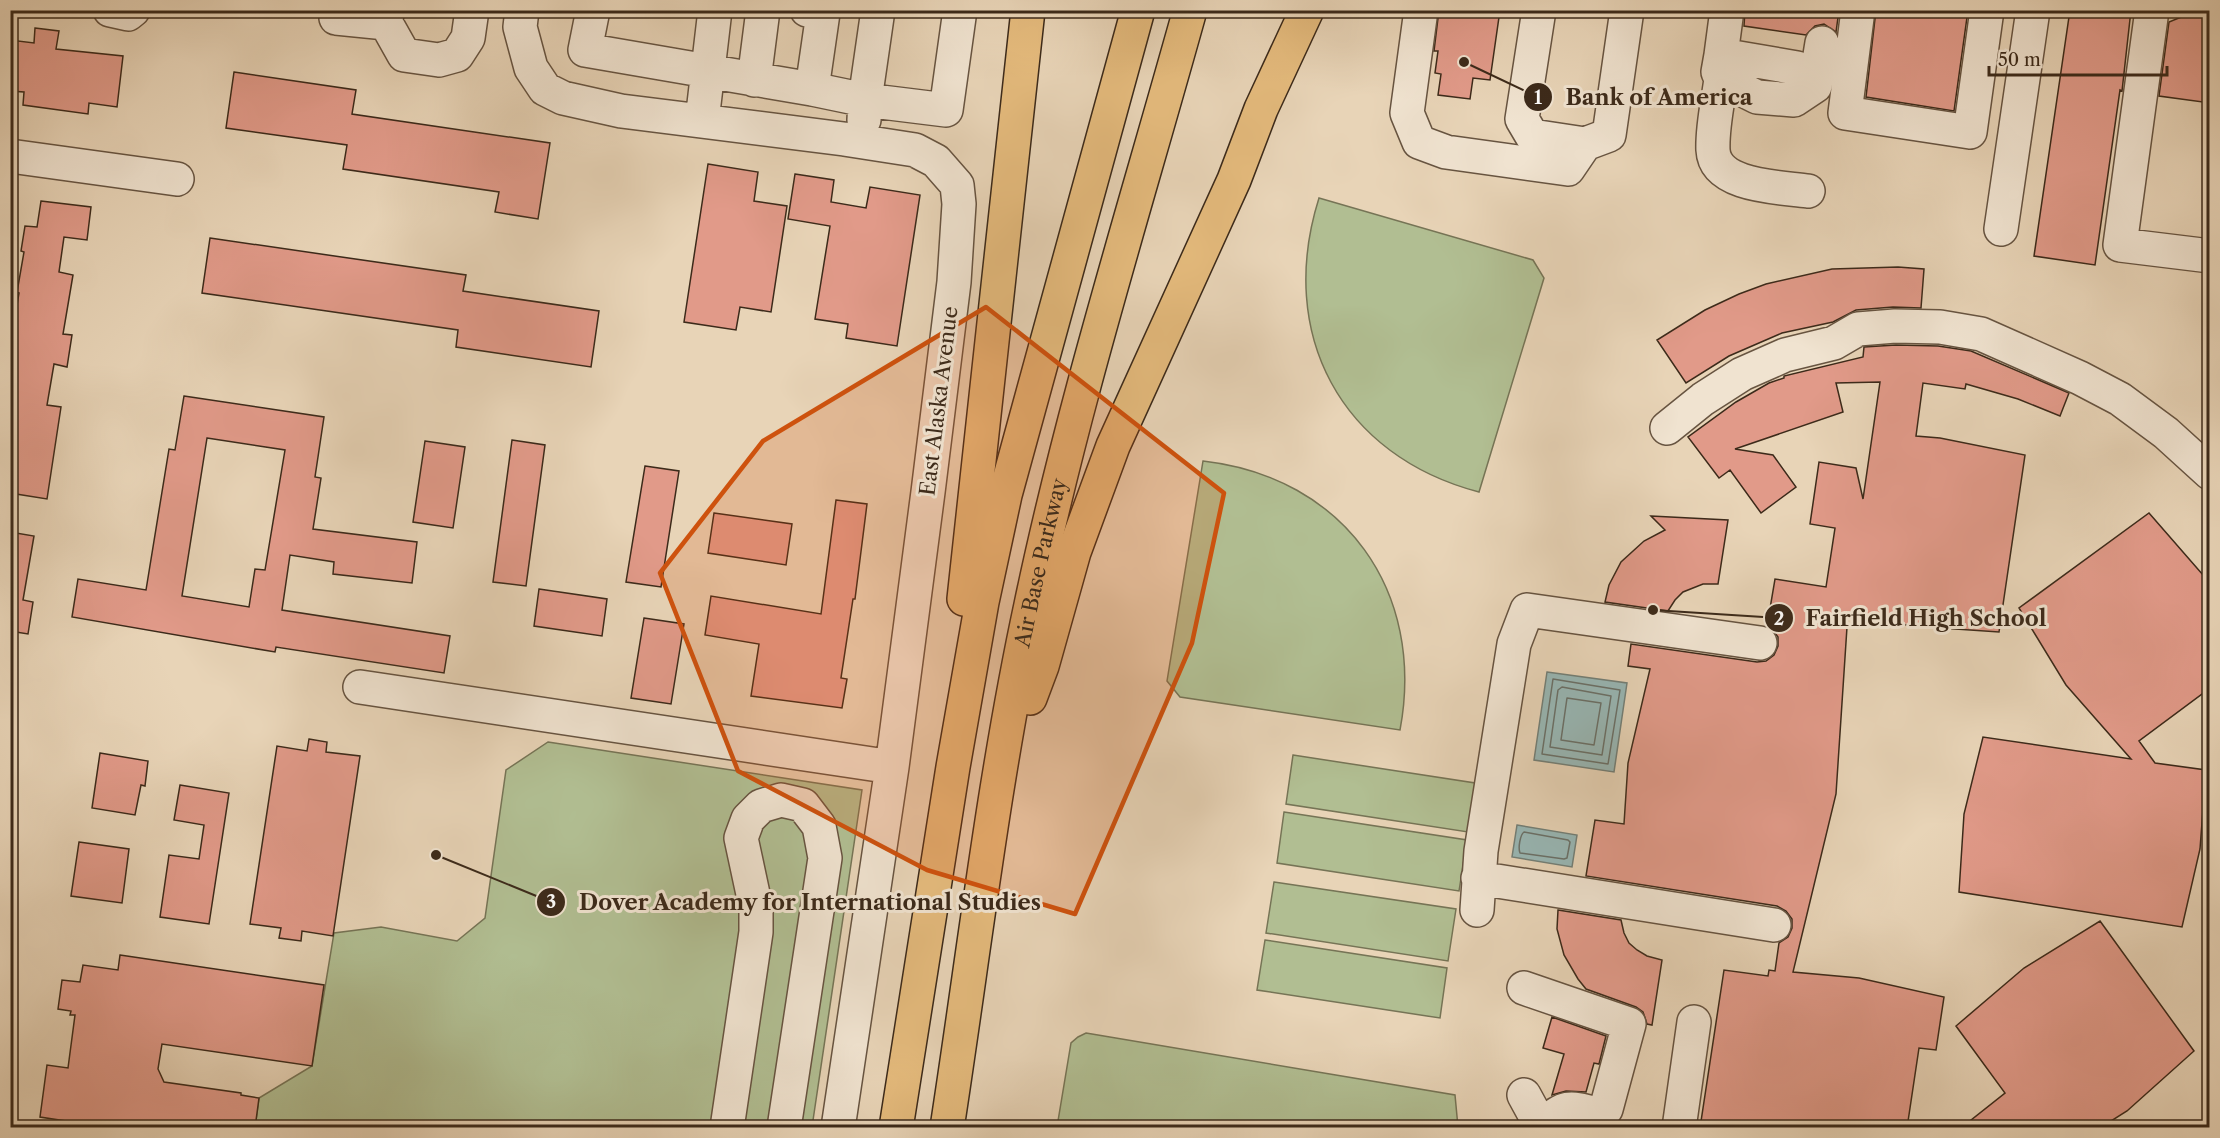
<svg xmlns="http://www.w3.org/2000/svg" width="2220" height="1138" font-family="'Libre Caslon Text',serif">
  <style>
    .green { fill: #b1be92; stroke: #767456; stroke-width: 1.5 }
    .water { fill: #98b7b5; stroke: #737f77; stroke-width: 1.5 }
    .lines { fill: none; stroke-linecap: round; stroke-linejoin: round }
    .shore { stroke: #6a7068; stroke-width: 1.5 }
    .building { fill: #e19a89; stroke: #3c2a1a; stroke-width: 1.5; fill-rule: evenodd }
    .minor-casing { stroke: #675441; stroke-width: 36 }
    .major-casing { stroke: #3c2a1a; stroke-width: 36 }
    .minor { stroke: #f0e3d0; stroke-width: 33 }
    .major { stroke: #e4ba7c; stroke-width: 33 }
    .marked { fill: #ce520e; fill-opacity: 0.2; stroke: #ce520e; stroke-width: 4.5; stroke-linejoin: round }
    .labels { text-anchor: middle; stroke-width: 6; stroke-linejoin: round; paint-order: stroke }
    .street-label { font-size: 21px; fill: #3c2a1a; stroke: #f0e3d0 }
    .leader { fill: none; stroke: #3c2a1a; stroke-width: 2 }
    .callout-dot { fill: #3c2a1a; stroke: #f0e3d0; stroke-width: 2 }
    .mark-label { font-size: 18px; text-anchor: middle; font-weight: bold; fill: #fff }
    .callout-label { font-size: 22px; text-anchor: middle; font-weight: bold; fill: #3c2a1a; stroke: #f0e3d0; stroke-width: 6; stroke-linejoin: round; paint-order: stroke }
  </style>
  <rect width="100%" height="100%" fill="#e8d4b7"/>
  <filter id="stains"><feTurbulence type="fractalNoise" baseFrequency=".00333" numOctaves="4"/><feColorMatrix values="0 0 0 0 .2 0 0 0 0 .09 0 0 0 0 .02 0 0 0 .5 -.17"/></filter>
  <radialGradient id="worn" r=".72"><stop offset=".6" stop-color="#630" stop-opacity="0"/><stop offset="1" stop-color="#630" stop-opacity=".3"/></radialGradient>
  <path class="green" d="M1319 198 1533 260 1544 278 1479 492C1341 456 1276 334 1319 198Z
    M1203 461C1344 477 1426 591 1400 730L1180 697 1167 681Z
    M548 742 862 790 812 1127 255 1128 259 1098 312 1066 334 933 381 927 457 941 485 918 506 770Z
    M1293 755 1475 783 1468 832 1286 804Z
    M1284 812 1467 840 1459 891 1277 863Z
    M1274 882 1456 909 1448 961 1266 933Z
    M1265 940 1447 968 1440 1018 1257 990Z
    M1086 1033 1455 1095 1458 1127H1057L1071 1043 1078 1037Z"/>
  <path class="water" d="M1547 672 1627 683 1614 772 1534 760Z
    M1517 825 1577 835 1572 867 1512 857Z"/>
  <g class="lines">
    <path class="shore" d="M1553 679 1620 690 1608 764 1542 754Z
      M1562 687 1611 696 1602 755 1550 747 1558 690Z
      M1567 698 1601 703 1594 745 1561 740Z
      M1524 832 1568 840 1570 842 1567 858 1564 859 1520 853C1518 848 1520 835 1524 832Z"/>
  </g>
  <path class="building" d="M1439 10H1500L1490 80 1473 78 1470 99 1438 95 1441 74 1435 73 1438 51H1434Z
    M1745 10H1839L1836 32 1824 24 1815 26 1806 35 1744 26Z
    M1876 10H1968L1954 111 1866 97Z
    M2070 10H2131L2122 91 2120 90 2095 265 2034 256Z
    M2191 13H2210V103L2159 96 2169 22Z
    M35 28 59 31 56 49 123 56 117 107 89 103 88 114 23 105 24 92 10 91V40L34 43Z
    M234 72 356 90 352 114 550 143 538 219 495 212 499 192 343 169 347 145 226 128Z
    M708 164 758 172 754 201 787 206 771 312 740 307 736 330 684 322Z
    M795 174 834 180 831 202 866 208 870 187 920 195 897 346 846 338 848 324 815 319 830 226 788 219Z
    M41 201 91 207 87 240 64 237 59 272 73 275 63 334 72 335 67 367 54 364 47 405 61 407 47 499 10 493V347L19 293 17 292 24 252 21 251 25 226 37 227Z
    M210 238 466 275 463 291 599 311 591 367 456 347 458 330 202 293Z
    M1898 267 1924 269 1921 308 1893 307 1856 310 1833 322 1782 333 1729 356 1686 383 1657 340 1705 310 1739 294 1766 284 1832 269Z
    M1896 345 1938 346 1971 351 2069 393 2060 416 2018 399 1966 384 1965 389 1923 383 1916 436 1940 438 2025 455 1999 632 1911 626 1848 612 1836 794 1793 972 1859 978 1944 997 1936 1050 1919 1048 1907 1128H1700L1724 970 1768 976 1769 970 1775 971 1779 943 1788 937 1792 928V919L1786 911 1777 906 1586 876 1595 820 1624 824 1628 763 1650 669 1628 666 1631 644 1757 662 1766 661 1774 655 1778 646V637L1772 629 1767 626 1775 579 1826 587 1835 528 1810 524 1819 462 1856 468 1863 499 1880 382 1836 383 1843 412 1735 449 1773 455 1796 487 1761 513 1730 470 1719 478 1688 437 1736 402 1769 383 1784 378V376L1863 357 1864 347Z
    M184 396 324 417 315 477 321 478 313 529 417 542 412 583 333 574 334 562 290 555 282 610 450 636 444 673 276 647 275 652 72 617 78 579 146 590 169 449 175 450ZM207 438 285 450 265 570 255 569 249 607 182 596Z
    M512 440 545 445 526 586 493 582Z
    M425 441 465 447 453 528 413 522Z
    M645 466 679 471 661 587 626 582Z
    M836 500 867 504 855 599H853L841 678 847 679 842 708 751 696 759 644 705 635 711 596 821 614Z
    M714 513 792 524 786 565 708 553Z
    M2149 513 2210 583V688L2139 741 2155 763 2206 770 2200 849 2182 927 1959 892 1964 814 1983 737 2131 759 2066 685 2019 608Z
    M1651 516 1728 520 1718 584H1703L1683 592 1675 600 1668 611 1605 602 1609 585 1621 562 1644 541 1665 530Z
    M10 532 34 536 23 600 33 602 28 634 10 631Z
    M539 589 607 599 602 636 534 626Z
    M644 618 684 624 671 704 631 698Z
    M309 739 327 742 326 752 360 756 333 936 302 931 301 941 279 938 281 928 250 924 277 746 307 751Z
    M100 753 148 761 145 786 141 785 135 815 92 808Z
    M180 785 229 793 209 924 160 917 169 855 199 859 204 825 174 820Z
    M79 842 129 849 122 903 71 896Z
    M1558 910 1621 920 1624 933 1629 943 1637 950 1647 956 1662 960 1652 1025 1647 1024 1643 1012 1636 1007 1586 989 1578 979 1564 955 1557 929Z
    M2100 921 2194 1051 2127 1111 2100 1128H1961L2005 1093 1956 1026 2024 968Z
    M120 955 324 985 312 1066 162 1044 158 1069 164 1082 241 1093V1095L259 1098 255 1128H112L40 1117 47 1065 68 1068 75 1015H70L71 1011 58 1009 62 980 80 982 83 965 118 970Z
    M1552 1017 1606 1036 1599 1064 1594 1063 1586 1092 1566 1091 1552 1095 1564 1054 1543 1048Z"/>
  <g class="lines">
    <defs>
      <path id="minor" d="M110 10 128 14 133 10
        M337 10 336 18 386 23 387 10
        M522 10 520 27 531 68 545 89 563 98 621 111 844 139 915 150 936 161 957 185 959 204 954 282 928 492 892 767 838 1128
        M593 10 585 50 812 89
        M807 10 823 13 812 89 865 100 878 10
        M1421 10 1407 113 1419 142 1446 152 1568 169 1585 144
        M1539 10 1522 119 1532 136 1585 144 1609 135 1627 10
        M1727 10 1721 55 1797 68
        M1858 10 1845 113 1970 132 1987 10
        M2152 10 2120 245 2210 256
        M386 23 404 55 439 60 457 55 468 38 472 10
        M1721 55 1718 72 1721 79 1757 97 1794 100 1815 86 1822 43
        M1721 79C1718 102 1712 127 1713 150 1715 187 1780 187 1808 191
        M754 80 763 10
        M864 120 865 100 946 110 960 10
        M702 121 715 10
        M10 156 177 179
        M2001 229 2033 10
        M1667 428 1703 399 1742 374 1785 355 1834 343 1858 329 1895 326 1940 327 1981 334 2080 378 2120 399 2166 433 2210 473
        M360 687 892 767
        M1478 878 1774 925
        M1477 910 1481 851 1514 644 1527 610 1760 643
        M1524 988 1629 1024 1606 1109 1597 1114
        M1524 1095 1542 1128
        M1541 1125C1567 1106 1566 1106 1597 1114L1593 1128
        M727 1128 756 932V908L741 838 748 819 761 806 781 800 803 805 819 826 825 858 784 1128
        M1679 1128 1694 1022"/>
      <g id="major">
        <path d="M964 599 1028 10"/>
        <path d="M1030 698 1042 666 1074 552 1113 446 1234 180 1261 109 1307 10"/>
        <path d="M896 1128 953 767 982 602 1005 495 1138 10"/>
        <path id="s1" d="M947 1128C974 953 994 777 1031 605 1073 404 1135 208 1190 10"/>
      </g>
    </defs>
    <use href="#minor" class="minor-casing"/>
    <use href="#major" class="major-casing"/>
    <use href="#minor" class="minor"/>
    <use href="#major" class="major"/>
  </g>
  <path class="marked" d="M986 307 1224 493 1192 643 1075 914 927 870 738 771 660 573 763 441Z"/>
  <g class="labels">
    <g class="street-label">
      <text transform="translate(939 401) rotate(-83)" y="7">East Alaska Avenue</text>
      <text dy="7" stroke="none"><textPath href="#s1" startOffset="573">Air Base Parkway</textPath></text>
    </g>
  </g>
  <path class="leader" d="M1464 62L1538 97M1653 610L1779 618M436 855L551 902"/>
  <g class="callout-dot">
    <circle cx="1464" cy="62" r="6"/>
    <circle cx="1653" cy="610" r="6"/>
    <circle cx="436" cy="855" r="6"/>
    <circle cx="1538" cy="97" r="15"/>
    <circle cx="1779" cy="618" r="15"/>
    <circle cx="551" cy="902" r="15"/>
  </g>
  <g class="mark-label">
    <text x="1538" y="104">1</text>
    <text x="1779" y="625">2</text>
    <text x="551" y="908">3</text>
  </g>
  <g class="callout-label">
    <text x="1659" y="105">Bank of America</text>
    <text x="1926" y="626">Fairfield High School</text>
    <text x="810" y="910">Dover Academy for International Studies</text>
  </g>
  <rect width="2220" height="1138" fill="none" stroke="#e8d4b7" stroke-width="36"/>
  <rect x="12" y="12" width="2196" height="1114" fill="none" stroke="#3c2a1a" stroke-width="3"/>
  <rect x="18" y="18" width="2184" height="1102" fill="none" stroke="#3c2a1a" stroke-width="1.5"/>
  <path d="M1989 66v9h178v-9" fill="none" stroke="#3c2a1a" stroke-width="3"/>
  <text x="1998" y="66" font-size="18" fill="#3c2a1a" stroke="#f0e3d0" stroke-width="4.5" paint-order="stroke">50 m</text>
  <rect width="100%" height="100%" filter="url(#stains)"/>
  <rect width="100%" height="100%" fill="url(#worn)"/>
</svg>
